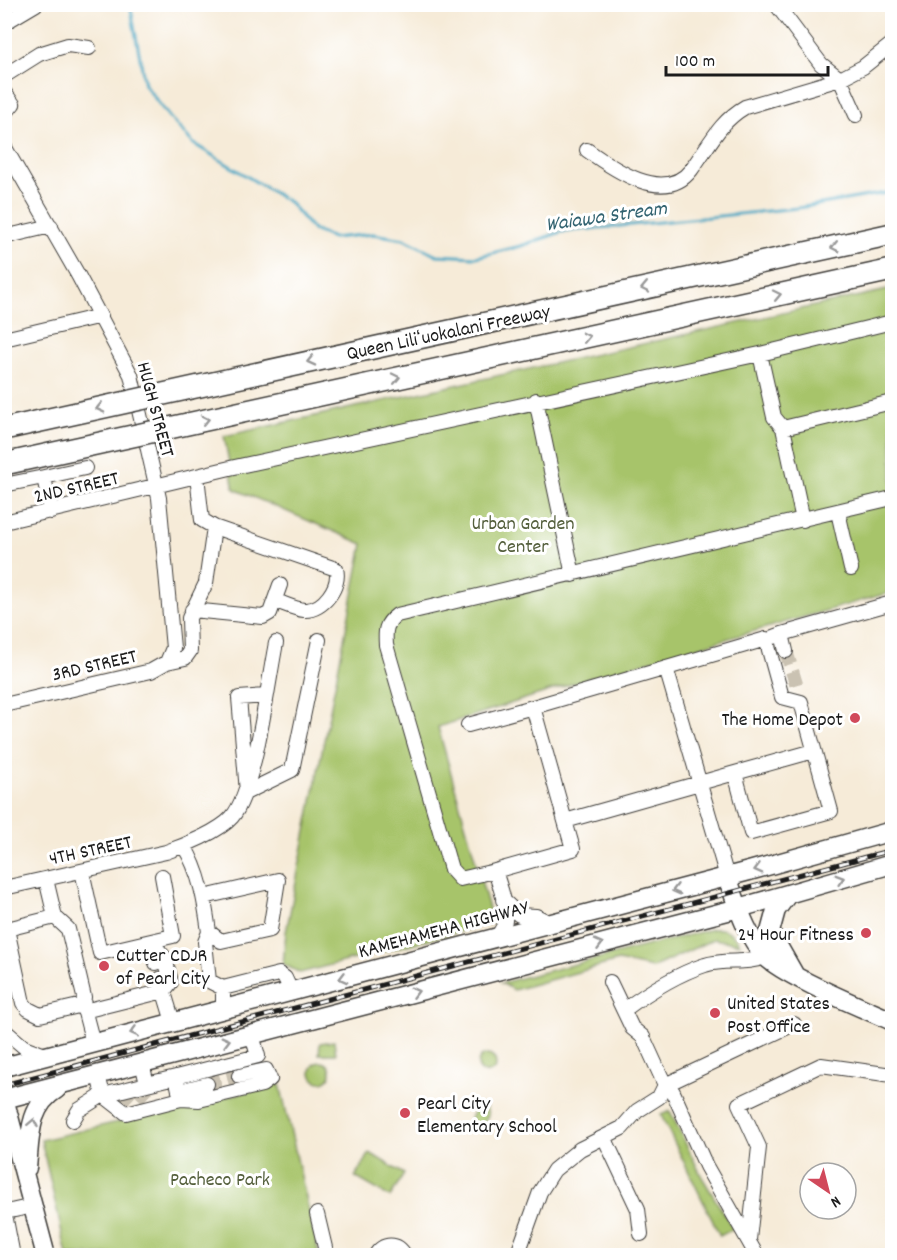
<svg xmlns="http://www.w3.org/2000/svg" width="897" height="1260" font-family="Dekko,sans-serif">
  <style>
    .green { fill: #a7c46b; stroke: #627044; stroke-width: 1.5 }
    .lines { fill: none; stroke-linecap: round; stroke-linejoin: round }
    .stream { stroke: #46a8c5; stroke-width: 3 }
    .minor-tunnel { stroke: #cac2b2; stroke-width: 14; stroke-dasharray: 14 7; stroke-linecap: butt }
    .minor-casing { stroke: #3d3b38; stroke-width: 16 }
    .major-casing { stroke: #3d3b38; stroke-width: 21 }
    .minor { stroke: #fff; stroke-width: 14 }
    .major { stroke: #fff; stroke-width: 18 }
    .rail-casing { stroke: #1c1c1c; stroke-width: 5 }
    .rail { stroke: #fff; stroke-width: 3; stroke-dasharray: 9; stroke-linecap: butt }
    .highway-bridge-casing { stroke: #3d3b38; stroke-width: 24; stroke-linecap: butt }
    .highway-bridge { stroke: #fff; stroke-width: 21 }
    .oneway { stroke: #999 }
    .poi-dot { fill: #d1495b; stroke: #fff; stroke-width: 2 }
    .labels { text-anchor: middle; stroke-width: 6; stroke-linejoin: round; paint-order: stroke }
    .street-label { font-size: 20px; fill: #1c1c1c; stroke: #fff }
    .park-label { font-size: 20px; fill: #545f3c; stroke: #fff }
    .poi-label { font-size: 20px; fill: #1c1c1c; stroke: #fff; text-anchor: start }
    .water-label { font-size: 21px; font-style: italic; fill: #316270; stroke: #fff }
  </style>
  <rect width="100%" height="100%" fill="#fff"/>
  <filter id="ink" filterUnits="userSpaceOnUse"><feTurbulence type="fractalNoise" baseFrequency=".0167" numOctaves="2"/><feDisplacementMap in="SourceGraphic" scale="12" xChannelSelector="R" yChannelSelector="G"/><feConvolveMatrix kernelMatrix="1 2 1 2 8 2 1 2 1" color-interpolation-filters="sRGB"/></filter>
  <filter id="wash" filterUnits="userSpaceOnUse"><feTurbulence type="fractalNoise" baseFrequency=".008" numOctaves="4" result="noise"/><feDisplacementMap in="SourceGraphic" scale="24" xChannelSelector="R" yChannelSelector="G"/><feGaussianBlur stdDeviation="1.35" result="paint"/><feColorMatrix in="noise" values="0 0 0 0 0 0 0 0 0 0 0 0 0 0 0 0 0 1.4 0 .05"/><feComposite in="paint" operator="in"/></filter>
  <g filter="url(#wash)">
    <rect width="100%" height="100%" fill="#f6ebd8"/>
    <path class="green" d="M892 289V592L593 677 438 727 493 923 300 973 283 964 286 932 363 544 234 489 224 436Z
      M712 929C724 927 734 933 740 944L714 939 652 968 618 961 514 990 501 983Z
      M334 1041 336 1054H319L320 1043Z
      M478 1064a9 9 0 1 1 18 0a9 9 0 1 1-18 0Z
      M311 1072a10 10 0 1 1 20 0a10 10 0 1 1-20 0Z
      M280 1084 319 1255H67L41 1140Z
      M482 1104 486 1107 488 1115 484 1123 476 1128 470 1118 479 1105Z
      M670 1111 702 1177 733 1229 720 1236 661 1115Z
      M370 1153 404 1174 390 1197 355 1177Z"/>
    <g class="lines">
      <path class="stream" d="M130 4 145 85 169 117 194 144 289 202 313 230 333 238 373 234 404 239 437 255 476 257 521 246 561 232 798 208 892 192"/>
    </g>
  </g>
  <g filter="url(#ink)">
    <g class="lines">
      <path class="minor-tunnel" d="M786 651 797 687
        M207 1084 239 1076
        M137 1088 152 1102
        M120 1092 135 1106"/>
      <defs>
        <path id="minor" d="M776 4 821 64 840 79 856 115
          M4 6 8 4
          M4 23 36 4
          M4 76 39 54 68 45 89 48
          M4 92 13 104 4 115
          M4 146 78 275 131 375 159 498 173 648 167 662 151 671 4 705
          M587 150C612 168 664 205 691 170 709 146 719 122 745 107L840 79 863 67 892 44
          M4 237 51 226
          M4 339 101 316
          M760 354 774 417 783 428 803 520
          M536 400 573 575
          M783 428 892 402
          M197 476 202 520 214 527 336 569C341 586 323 611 304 610 295 609 285 604 276 601
          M44 477 85 468
          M4 485 44 477 51 512
          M838 512 851 569
          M4 522 230 468 760 354 892 322
          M192 610 263 617 270 613 280 585
          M782 634 892 603
          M774 637 782 634 786 651
          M766 639 782 697 801 702 831 811 751 833 735 773 565 821 533 707Z
          M167 662 185 658 190 651 189 618 206 583 214 527
          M666 668 727 877
          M265 696 239 698 247 792 292 770 319 640
          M468 725 533 707
          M735 773 814 751
          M184 846C200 872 205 902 209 932L221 941 270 930 278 880 204 897
          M82 871 100 953 151 941 165 958 171 982 164 991 84 1011
          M495 871 573 849 565 821
          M46 879 55 917 7 929 23 1003 28 1009 40 1015 83 1005 93 1043
          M4 888 166 852C184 846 220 831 232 817 255 791 268 682 276 643
          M503 900 519 915 536 916 550 923
          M55 917 68 929 84 997 83 1005
          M209 932 205 942 209 981 223 988
          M495 938C515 920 502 894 495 871L460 879 451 869 386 645C385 630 385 624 397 615L892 498
          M156 963 151 941 173 936 162 876
          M160 979 173 1022
          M610 982 632 1028 643 1037 665 1085 673 1092 706 1166 757 1256
          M223 1009V988L279 974 285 978 291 991
          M624 1010C647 993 677 974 705 965 724 958 745 965 765 957
          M4 1030 24 1047 45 1055
          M176 1077 258 1056 252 1035
          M179 1091 207 1084
          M103 1095 126 1113 181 1099 176 1077 147 1084
          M103 1095 147 1084 142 1063
          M181 1099 199 1100 262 1085 270 1079 266 1070 239 1076
          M73 1120 79 1110 103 1095 98 1075
          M604 1137 638 1209 641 1234
          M4 1209 13 1256
          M6 1212 33 1206
          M317 1214 327 1256
          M749 1240 759 1147 739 1104 821 1065 892 1075
          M375 1256C383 1242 398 1242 405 1256
          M517 1256 540 1192 554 1170 580 1149 622 1128 637 1111 659 1097 665 1085 794 1024"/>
        <path id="major" d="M727 877C737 903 745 934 765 956 782 975 865 1009 892 1021
          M788 894 776 910 770 932 794 974
          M4 1067 749 871 892 831
          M4 1098 46 1256
          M4 1099 739 908 892 864
          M27 1168C30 1138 28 1106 57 1089"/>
      </defs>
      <use href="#minor" class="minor-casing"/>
      <use href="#major" class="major-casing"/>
      <use href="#minor" class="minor"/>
      <use href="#major" class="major"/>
      <defs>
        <path id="rail" d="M4 1085 892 850"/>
      </defs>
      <use href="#rail" class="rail-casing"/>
      <use href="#rail" class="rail"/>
      <defs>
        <path id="highway-bridge" d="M4 429 892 234
          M4 464 892 270"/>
      </defs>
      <use href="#highway-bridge" class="highway-bridge-casing"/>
      <use href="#highway-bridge" class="highway-bridge"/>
    </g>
    <defs><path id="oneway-chevron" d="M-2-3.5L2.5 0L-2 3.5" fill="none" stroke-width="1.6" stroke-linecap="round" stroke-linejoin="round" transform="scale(1.5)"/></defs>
    <g class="oneway">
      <use href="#oneway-chevron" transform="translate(835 247) rotate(168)"/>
      <use href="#oneway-chevron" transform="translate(645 288) rotate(168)"/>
      <use href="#oneway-chevron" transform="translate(777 295) rotate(-12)"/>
      <use href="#oneway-chevron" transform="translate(586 337) rotate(-12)"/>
      <use href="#oneway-chevron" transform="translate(311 361) rotate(167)"/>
      <use href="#oneway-chevron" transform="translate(396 378) rotate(-12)"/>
      <use href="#oneway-chevron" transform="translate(100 408) rotate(167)"/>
      <use href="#oneway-chevron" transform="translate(205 420) rotate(-12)"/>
      <use href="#oneway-chevron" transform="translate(758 869) rotate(165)"/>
      <use href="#oneway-chevron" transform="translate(840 879) rotate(-16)"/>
      <use href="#oneway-chevron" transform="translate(676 890) rotate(165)"/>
      <use href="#oneway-chevron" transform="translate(599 944) rotate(-15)"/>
      <use href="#oneway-chevron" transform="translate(343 978) rotate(165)"/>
      <use href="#oneway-chevron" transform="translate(415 992) rotate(-15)"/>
      <use href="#oneway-chevron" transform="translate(134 1032) rotate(165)"/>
      <use href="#oneway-chevron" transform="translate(226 1041) rotate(-15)"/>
      <use href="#oneway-chevron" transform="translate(33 1123) rotate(-79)"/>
    </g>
  </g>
  <g class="poi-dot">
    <circle cx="855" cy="718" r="6"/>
    <circle cx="866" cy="933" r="6"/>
    <circle cx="104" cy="966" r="6"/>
    <circle cx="715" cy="1013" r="6"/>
    <circle cx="405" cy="1113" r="6"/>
  </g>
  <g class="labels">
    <g class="street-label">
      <text transform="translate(448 331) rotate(-12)" y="7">Queen Liliʻuokalani Freeway</text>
      <text transform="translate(157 409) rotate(75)" y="7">HUGH STREET</text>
      <text transform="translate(76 486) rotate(-13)" y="7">2ND STREET</text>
      <text transform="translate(94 664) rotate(-13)" y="7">3RD STREET</text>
      <text transform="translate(90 849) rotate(-12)" y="7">4TH STREET</text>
      <text transform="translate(443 928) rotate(-15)" y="7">KAMEHAMEHA HIGHWAY</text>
    </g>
    <g class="park-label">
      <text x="523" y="529">Urban Garden<tspan x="523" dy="23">Center</tspan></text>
      <text x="220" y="1185">Pacheco Park</text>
    </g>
    <g class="poi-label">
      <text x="843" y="725" text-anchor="end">The Home Depot</text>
      <text x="854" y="940" text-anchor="end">24 Hour Fitness</text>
      <text x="116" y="961">Cutter CDJR<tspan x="116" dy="23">of Pearl City</tspan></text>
      <text x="727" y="1009">United States<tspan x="727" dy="23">Post Office</tspan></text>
      <text x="417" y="1109">Pearl City<tspan x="417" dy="23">Elementary School</tspan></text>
    </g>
    <g class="water-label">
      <text transform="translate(606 215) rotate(-8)" y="7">Waiawa Stream</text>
    </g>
  </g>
  <rect width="897" height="1260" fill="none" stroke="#fff" stroke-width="24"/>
  <g transform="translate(828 1191) rotate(145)"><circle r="28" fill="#ffffff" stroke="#a4a4a4" stroke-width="1.5"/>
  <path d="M0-4.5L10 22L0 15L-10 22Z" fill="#d1495b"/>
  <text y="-9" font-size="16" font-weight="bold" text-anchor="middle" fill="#1c1c1c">N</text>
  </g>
  <path d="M666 66v9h162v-9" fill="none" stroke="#1c1c1c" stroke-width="3"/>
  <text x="675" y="66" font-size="18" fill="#1c1c1c" stroke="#ffffff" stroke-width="4.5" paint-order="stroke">100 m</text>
</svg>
